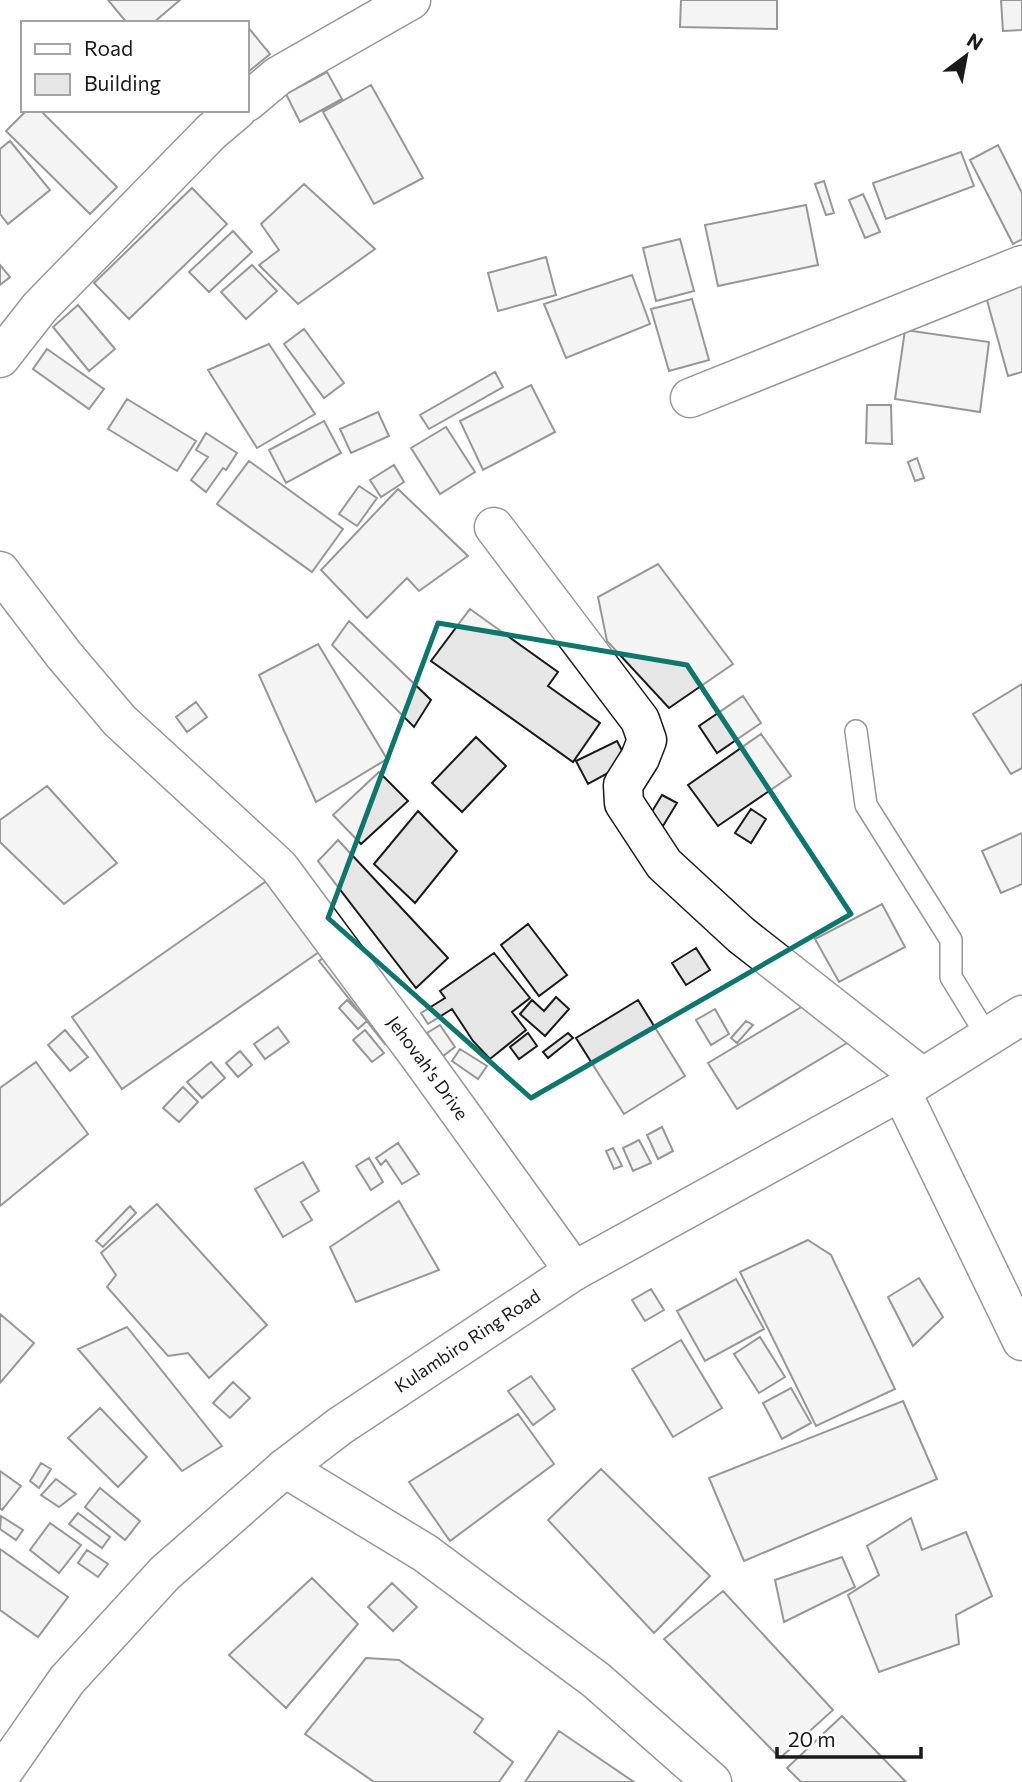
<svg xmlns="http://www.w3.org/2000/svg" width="1022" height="1782" font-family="Commissioner,sans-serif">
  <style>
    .building { fill: #e6e6e6; stroke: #1a1a1a; stroke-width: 2 }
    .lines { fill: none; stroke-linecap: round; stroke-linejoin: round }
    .service-casing { stroke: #1a1a1a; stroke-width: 24 }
    .minor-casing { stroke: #1a1a1a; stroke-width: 41 }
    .tertiary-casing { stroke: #1a1a1a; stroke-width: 41 }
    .service { stroke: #fff; stroke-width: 21 }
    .minor { stroke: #fff; stroke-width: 38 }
    .tertiary { stroke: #fff; stroke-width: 38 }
    .marked { fill: none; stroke: #0f766e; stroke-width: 5; stroke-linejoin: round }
    .labels { text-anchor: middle; stroke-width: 5; stroke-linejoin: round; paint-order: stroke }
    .street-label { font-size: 18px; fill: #1a1a1a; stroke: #fff }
  </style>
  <rect width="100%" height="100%" fill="#fff"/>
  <path class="building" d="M108 0H180L153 23H127Z
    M681 0H777V29L680 27Z
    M1001 0H1022V30L1003 31Z
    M247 26 270 54 247 73Z
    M327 72 342 99 300 122 286 94Z
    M371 85 423 178 374 204 323 112Z
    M27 110H40L117 187 90 214 6 131Z
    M10 141 50 190 8 224 0 214V149Z
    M998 145 1022 193V239L1013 244 970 160Z
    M961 152 974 186 886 219 873 183Z
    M824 181 834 213 826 215 815 184Z
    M304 184 375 249 298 304 259 265 279 250 261 224Z
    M192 188 227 224 129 319 94 283Z
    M863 194 880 232 865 238 849 200Z
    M806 205 818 265 718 286 705 225Z
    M233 231 252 252 209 292 189 272Z
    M680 239 694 291 656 301 643 248Z
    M546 257 556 295 498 311 488 273Z
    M0 265 10 277 0 285Z
    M252 265 277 291 246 319 221 292Z
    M632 275 650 324 566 358 544 304Z
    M1022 283V372L1008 376 985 293Z
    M692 299 709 360 669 371 651 309Z
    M78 305 115 349 89 371 53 327Z
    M304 329 344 383 324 398 284 344Z
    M905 330 989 342 980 412 895 399Z
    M269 344 315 414 257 448 208 370Z
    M47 349 104 389 89 409 33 369Z
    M495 372 503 387 429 429 420 415Z
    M531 385 555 432 483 470 460 421Z
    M127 399 196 441 177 471 108 429Z
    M867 405H891L892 444 866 443Z
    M378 412 389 436 351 453 340 429Z
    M324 421 341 453 286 483 269 450Z
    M446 427 475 472 440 494 411 448Z
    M206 433 237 453 226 470 223 468 206 492 191 480 208 457 196 450Z
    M917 458 924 478 915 481 908 462Z
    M249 461 343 529 312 572 217 504Z
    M394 465 404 482 381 497 370 480Z
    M359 486 377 498 357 526 339 514Z
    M398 489 468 556 419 591 407 578 367 618 321 570Z
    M658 564 733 664 669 708 607 641 598 597Z
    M470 609 558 672 548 686 600 723 573 762 431 661Z
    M349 621 431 700 414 727 332 645Z
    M318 644 387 759 316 802 259 675Z
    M1022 684V768L1011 774 973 714Z
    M743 696 761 723 717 753 699 726Z
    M196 702 207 717 187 732 176 717Z
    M761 734 791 776 718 826 688 785Z
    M476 737 506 766 462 812 432 783Z
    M617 741 628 762 588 784 576 761Z
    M379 772 408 801 361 844 333 815Z
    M47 786 117 863 64 904 0 842V820Z
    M662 795 677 803 663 826 648 818Z
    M751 809 766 819 751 843 735 833Z
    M418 811 457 851 415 903 374 864Z
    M1022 833V884L1001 893 982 851Z
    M338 840 448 958 416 988 318 861Z
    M278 873 329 945 122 1089 72 1017Z
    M882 904 905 947 839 982 815 939Z
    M528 924 567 975 539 996 501 945Z
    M696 948 710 970 686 985 672 963Z
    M332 951 398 1034 385 1044 319 961Z
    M494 953 530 998 512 1012 526 1030 490 1059 473 1041 452 1009 428 1024 421 1013 445 998 440 991Z
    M556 997 569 1009 545 1036 520 1014 532 1000 544 1011Z
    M818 997 847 1043 737 1109 708 1063Z
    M347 1000 367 1021 358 1029 339 1008Z
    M638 1000 685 1076 624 1114 576 1038Z
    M715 1009 729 1034 711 1045 696 1020Z
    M746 1021 753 1025 737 1043 731 1038Z
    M440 1025 455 1047 443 1056 427 1033Z
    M278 1027 289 1042 265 1059 254 1044Z
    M65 1030 88 1057 70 1071 48 1045Z
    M365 1030 384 1053 372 1062 353 1040Z
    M528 1033 537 1046 519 1059 510 1047Z
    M568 1033 573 1038 548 1058 543 1052Z
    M460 1049 487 1066 478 1079 452 1061Z
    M240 1051 252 1065 238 1077 226 1063Z
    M36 1062 88 1134 0 1206V1088Z
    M211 1062 225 1078 202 1098 187 1082Z
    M183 1087 198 1102 179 1122 163 1108Z
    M662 1127 673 1151 658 1159 647 1135Z
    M639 1140 651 1163 633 1171 623 1148Z
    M398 1143 419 1174 402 1184 386 1160 381 1165 376 1158Z
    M613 1148 622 1166 614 1169 606 1151Z
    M369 1158 383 1182 371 1190 356 1166Z
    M303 1162 319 1191 301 1202 312 1220 283 1237 255 1189Z
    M399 1201 439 1270 356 1302 330 1247Z
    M157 1204 267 1325 209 1378 188 1353 168 1356 107 1287 116 1275 101 1253Z
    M130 1206 136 1213 103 1247 96 1241Z
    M808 1240 831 1255 895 1389 816 1426 740 1272Z
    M919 1278 943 1317 913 1346 888 1297Z
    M736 1279 764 1329 705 1361 677 1311Z
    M651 1289 664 1310 645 1321 632 1300Z
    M0 1314 34 1343 0 1383Z
    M127 1327 222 1446 182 1471 78 1349Z
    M760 1337 785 1377 759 1393 734 1354Z
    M681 1340 722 1408 673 1437 632 1369Z
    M531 1376 555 1409 533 1425 508 1391Z
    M233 1382 250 1398 230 1418 213 1403Z
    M791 1388 811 1423 782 1439 763 1403Z
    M903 1401 937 1479 744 1561 709 1478Z
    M100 1408 147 1457 118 1487 68 1438Z
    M518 1414 554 1464 450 1541 409 1482Z
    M41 1463 51 1469 39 1488 30 1481Z
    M601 1469 710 1576 654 1633 548 1520Z
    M0 1471 21 1486 2 1510 0 1508Z
    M56 1479 76 1494 59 1507 41 1495Z
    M100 1488 140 1521 125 1540 85 1507Z
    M78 1513 110 1537 102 1548 69 1524Z
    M1 1516 23 1530 16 1540 0 1529Z
    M911 1518 922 1550 966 1532 992 1596 956 1615 959 1644 879 1672 848 1595 879 1575 867 1546Z
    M50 1523 81 1545 59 1573 30 1550Z
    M0 1549 68 1597 38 1637 0 1610Z
    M87 1550 108 1564 98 1577 78 1563Z
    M842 1557 855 1587 784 1622 775 1580Z
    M312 1578 358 1624 286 1708 229 1655Z
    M392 1583 417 1607 393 1631 368 1607Z
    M723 1591 833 1710 780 1758 664 1639Z
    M366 1658 399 1660 483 1719 474 1732 513 1762 499 1782H374L305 1734Z
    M842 1716 906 1782H801L787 1768Z
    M559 1731 634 1782H525Z"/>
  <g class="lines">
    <defs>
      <path id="service" d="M856 731 866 805 951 940V977L987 1036"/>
      <g id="minor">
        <path d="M247 102 278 76 411 0"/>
        <path d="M0 358 40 307 211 132 237 110"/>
        <path d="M690 398 1022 265"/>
        <path d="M494 527 640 720 647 740 640 758 623 785 624 803 664 864 741 935 922 1077"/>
        <path id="s1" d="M0 571 64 655 120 721 279 867 422 1060 574 1271"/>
        <path d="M901 1091 1022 1341"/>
        <path d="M285 1468 425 1553 596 1680 712 1782"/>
      </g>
      <g id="tertiary">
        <path id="s2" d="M0 1776 67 1680 165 1573 285 1468 340 1426 574 1271 901 1091 1022 1015"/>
      </g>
    </defs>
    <use href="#service" class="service-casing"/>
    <use href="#minor" class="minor-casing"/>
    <use href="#tertiary" class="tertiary-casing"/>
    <use href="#service" class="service"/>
    <use href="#minor" class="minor"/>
    <use href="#tertiary" class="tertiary"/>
  </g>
  <path d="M0 0H1022V1782H0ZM438 623 687 665 851 914 531 1098 328 918Z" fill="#fff" fill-opacity=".55" fill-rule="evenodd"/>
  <path class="marked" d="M438 623 687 665 851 914 531 1098 328 918Z"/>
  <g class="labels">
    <g class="street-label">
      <text dy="6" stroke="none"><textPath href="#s1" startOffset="658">Jehovah's Drive</textPath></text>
      <text dy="6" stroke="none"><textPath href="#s2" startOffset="644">Kulambiro Ring Road</textPath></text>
    </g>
  </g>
  <rect x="21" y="21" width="228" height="91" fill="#ffffff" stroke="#a3a3a3" stroke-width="2"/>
  <rect x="35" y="44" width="35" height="10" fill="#ffffff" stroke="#a3a3a3" stroke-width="2"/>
  <text x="84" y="56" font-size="21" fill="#1a1a1a">Road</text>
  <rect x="35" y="74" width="35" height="21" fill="#e6e6e6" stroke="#a3a3a3" stroke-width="2"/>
  <text x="84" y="91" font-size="21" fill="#1a1a1a">Building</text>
  <g transform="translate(966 56) rotate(32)" stroke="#ffffff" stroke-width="5" paint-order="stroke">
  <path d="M0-5L12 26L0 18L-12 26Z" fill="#1a1a1a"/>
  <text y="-10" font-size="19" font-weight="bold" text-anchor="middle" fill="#1a1a1a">N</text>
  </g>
  <path d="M777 1747v10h144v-10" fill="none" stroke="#1a1a1a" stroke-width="3.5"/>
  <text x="788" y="1747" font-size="21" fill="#1a1a1a" stroke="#ffffff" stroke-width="5" paint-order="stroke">20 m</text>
</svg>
